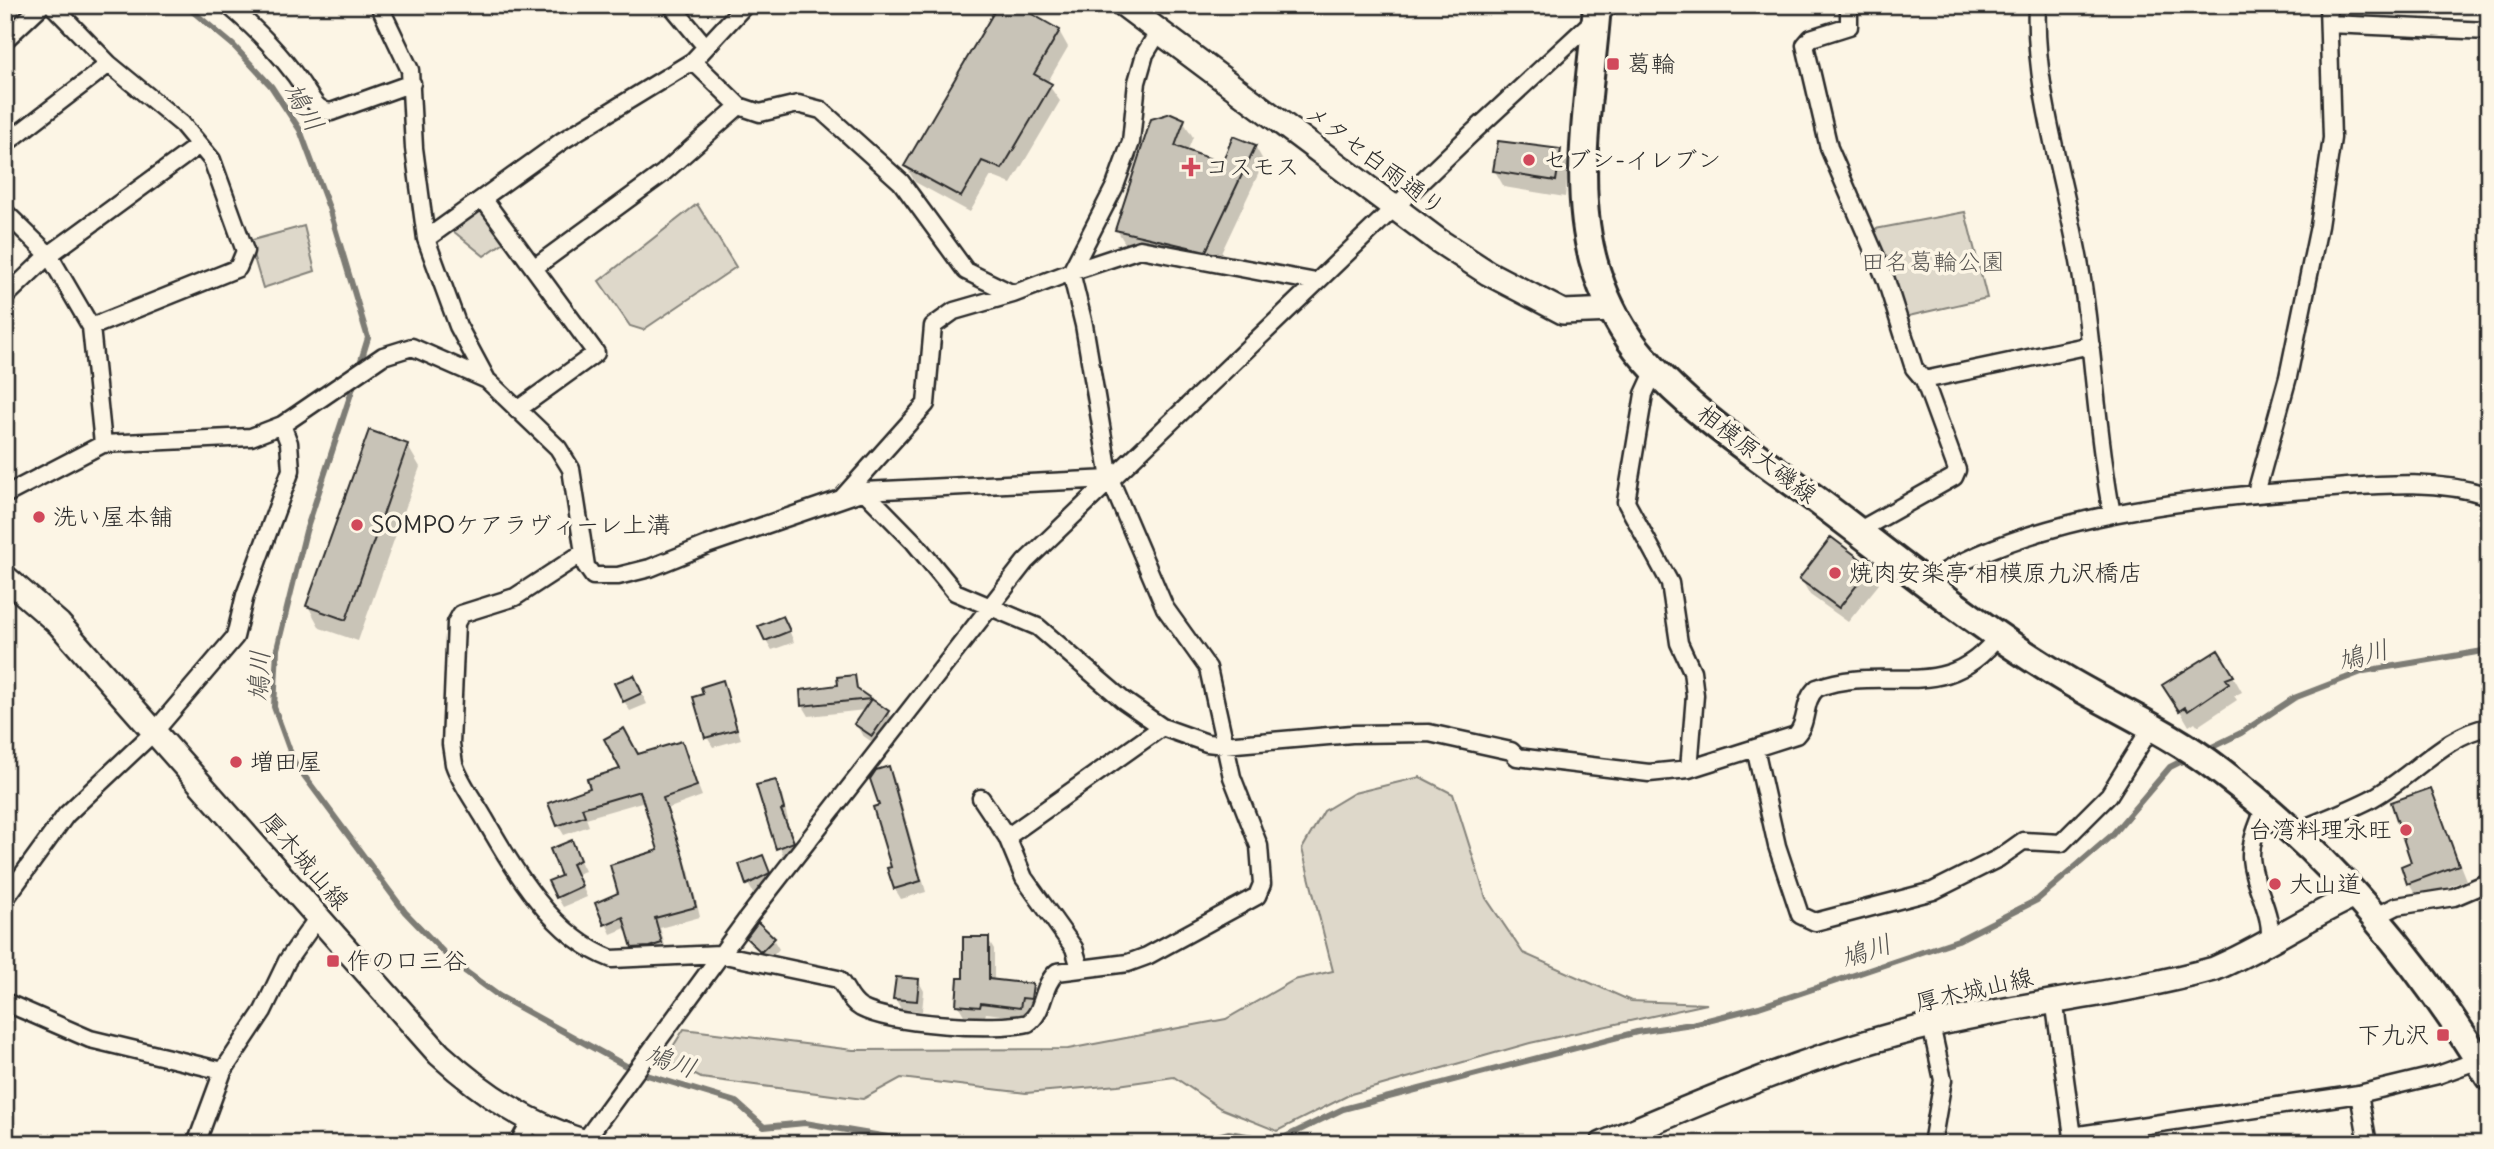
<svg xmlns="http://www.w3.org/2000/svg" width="2494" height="1149" font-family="Delius,'Klee One',sans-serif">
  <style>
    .green { fill: #ded8ca; stroke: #84827a; stroke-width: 2 }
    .shadow { fill: #0003 }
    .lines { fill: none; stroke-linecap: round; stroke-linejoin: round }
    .stream { stroke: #7d7b74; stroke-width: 6 }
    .building { fill: #c8c3b7; stroke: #2b2b2b; stroke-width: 2 }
    .street-casing { stroke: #2b2b2b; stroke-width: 21 }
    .secondary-casing { stroke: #2b2b2b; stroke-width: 28 }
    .primary-casing { stroke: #2b2b2b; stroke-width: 32 }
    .street { stroke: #fcf5e5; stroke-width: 16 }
    .secondary { stroke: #fcf5e5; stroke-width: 23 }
    .primary { stroke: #fcf5e5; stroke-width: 26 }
    .poi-dot { fill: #d1495b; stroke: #fcf5e5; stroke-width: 2.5 }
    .labels { text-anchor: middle; stroke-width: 7; stroke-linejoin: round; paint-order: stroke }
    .poi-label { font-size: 24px; fill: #2b2b2b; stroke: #fcf5e5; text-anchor: start }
    .street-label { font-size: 24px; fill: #2b2b2b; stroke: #fcf5e5 }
    .park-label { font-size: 24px; fill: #585653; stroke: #fcf5e5 }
    .water-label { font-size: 26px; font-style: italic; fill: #545350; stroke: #fcf5e5 }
  </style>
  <rect width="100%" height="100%" fill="#fcf5e5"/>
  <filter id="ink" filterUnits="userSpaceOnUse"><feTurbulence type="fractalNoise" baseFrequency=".0143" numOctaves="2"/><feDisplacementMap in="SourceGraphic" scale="14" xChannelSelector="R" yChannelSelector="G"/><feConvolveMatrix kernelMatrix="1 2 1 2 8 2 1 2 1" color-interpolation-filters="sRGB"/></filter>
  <g filter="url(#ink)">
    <path class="green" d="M697 204 736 267 643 330 630 326 599 281Z
      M482 207 507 240 484 256 453 231Z
      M1965 212 1987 298 1904 317 1870 230Z
      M304 226 315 271 263 288 249 241Z
      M1420 777 1453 794 1486 898 1523 953 1631 1001 1707 1004 1530 1043 1351 1094 1277 1131 1220 1108 1174 1077 1118 1085 1026 1093 901 1078 863 1099 701 1078 665 1059 684 1029 853 1050 1068 1049 1226 1019 1294 980 1333 971 1302 849 1324 811 1354 793Z"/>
    <path class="shadow" d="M1059 31 1068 47 1047 83 1060 101 1011 184 991 176 970 212 915 182 906 166Z
      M1183 121 1193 137 1187 152 1223 165 1255 146 1264 162 1215 266 1126 245 1117 230Z
      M1560 151 1569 166 1565 197 1504 187 1495 171Z
      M407 445 420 467 358 641 320 628 308 606Z
      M1869 568 1879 584 1848 622 1810 595 1801 579Z
      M788 628 794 642 772 650 766 640Z
      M2233 676 2242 692 2234 696 2237 700 2198 726 2195 722 2189 726 2165 685Z
      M854 677 861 694 888 712 894 722 878 746 862 735 856 724 865 710 809 716 803 706Z
      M722 682 741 739 713 747 707 737 705 695Z
      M639 687 647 704 630 711 624 701Z
      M681 743 702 796 667 809 689 871 700 917 660 928 667 953 639 957 628 927 611 934 597 904 620 894 660 851 645 801 586 818 589 826 564 835 558 825 592 789 623 770 637 756Z
      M888 768 894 778 926 892 901 899 895 889 881 807Z
      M775 782 781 792 788 820 785 821 798 853 784 858 758 787Z
      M2430 790 2466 880 2418 898 2409 883Z
      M571 842 585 871 577 874 587 897 563 907 557 897Z
      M762 858 774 884 754 894 748 884Z
      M748 939H773L779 949 768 961Z
      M988 939 994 949V981L1032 986 1038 996 1036 1009 1027 1008 1026 1018 986 1013 985 1017 964 1015 958 1005 965 980Z
      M918 980 924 991 922 1011 901 1009 895 998Z"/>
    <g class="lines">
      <path class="stream" d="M185 5 233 45 271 86 300 130 329 208 368 338 359 367
        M356 378 306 531 277 649 274 707 294 762 405 912 454 963 499 996 637 1072 736 1102 764 1127 805 1123 929 1144
        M2204 751 2241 733 2294 698 2364 671 2489 650
        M1033 1144 1074 1139 1137 1144
        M1188 1144 1229 1133 1277 1141 1343 1109 1637 1032 1692 1024 1759 1007 1958 940 2037 900 2112 835 2170 767 2188 758"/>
    </g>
    <path class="building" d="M998 5H1016L1060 30 1034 74 1052 84 1002 169 982 161 961 197 904 166Z
      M1171 113 1185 119 1175 146 1222 163 1233 136 1256 145 1206 251 1115 230 1151 119Z
      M1498 141 1561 149 1556 181 1493 171Z
      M369 430 408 444 346 620 306 606Z
      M1831 537 1871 567 1839 608 1799 579Z
      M783 616 790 631 765 641 758 626Z
      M2218 650 2234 676 2226 679 2229 683 2188 711 2185 707 2179 711 2162 685Z
      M634 675 642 693 623 702 614 683Z
      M855 675 857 689 889 711 872 736 854 724 871 699 801 706 800 690 838 685 837 677Z
      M723 680 737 729 705 738 693 697 703 694 701 687Z
      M624 728 638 754 682 741 697 786 663 798 684 859 696 907 655 918 662 943 649 947 632 948 623 917 604 925 595 903 618 893 610 865 658 850 640 791 582 808 585 816 557 826 548 803 590 788 587 779 620 769 604 739Z
      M889 766 921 881 894 889 887 868 891 867 873 807 879 805 870 779 876 770Z
      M776 780 784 809 781 810 794 842 776 849 756 785Z
      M2431 788 2459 865 2407 884 2401 866 2411 862 2391 802Z
      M572 840 580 860 572 864 582 886 556 898 548 881 561 876 550 849Z
      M763 855 770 873 746 885 739 864Z
      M758 922 775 938 761 952 746 938Z
      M963 937H989V979L1033 984 1031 999 1022 998 1020 1008 981 1003 980 1007 956 1005 958 978H963Z
      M896 977 919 979 917 1001 893 999Z"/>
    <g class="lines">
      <defs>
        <path id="street" d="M52 5 109 64 182 124 212 160 245 251 238 268 91 327 103 444
          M228 5C259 31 285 58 307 92 314 102 318 111 331 112L412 83
          M379 5 410 70 414 148 426 239
          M671 5 706 47
          M1849 5V26L1811 38 1805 45 1829 148 1886 280 1914 368 1924 380 1957 470 1954 477 1858 531
          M2037 5C2033 90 2066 183 2080 267 2094 349 2096 432 2112 514
          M2329 24 2489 31
          M5 40 42 5
          M693 61 739 106 760 113 798 104 821 110 901 182 966 271 1013 294 1071 272 1115 186 1131 142 1137 82 1145 54 1159 31
          M5 144 109 64
          M484 200 596 353 517 410
          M5 212 49 255 91 327
          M535 267 662 174 739 106
          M5 297 49 255 199 145
          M1655 370 1644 394 1626 502 1670 583 1679 643 1692 671 1695 695 1689 769
          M487 380 458 326 426 239 562 141 693 61 745 5
          M1924 380 2091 345
          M864 491 1110 479
          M2256 493 2288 377 2319 226 2332 138 2328 5
          M5 495 103 444 251 437 282 425 383 356 412 347 487 380 558 448 571 469 586 566 593 576H618L650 568 707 545 864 491 914 542 955 592 1038 627 1123 700 1162 727 1207 743 1224 745 1352 734 1429 733 1511 751 1517 757 1649 773 1689 769 1796 735C1809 722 1802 701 1817 688 1886 662 1945 707 1999 635
          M842 498 926 404 933 326 954 311 1013 294
          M584 552 515 597 461 614 456 623 451 744 454 764C460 782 473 799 483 816 513 868 552 937 612 959L720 954 838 979C847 988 849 1001 861 1008 891 1024 995 1031 1028 1023 1045 1012 1041 986 1057 972L1128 963 1147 956 1257 896 1262 884 1259 846 1232 777 1208 668 1165 608 1110 479 1084 325 1071 272 1140 249 1316 282
          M1926 583C2028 515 2199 497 2320 489 2377 485 2433 478 2489 496
          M1755 748 1777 846 1800 915 1815 922 1933 891 1999 858 2023 841 2061 843 2109 795 2152 726
          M981 798 1007 837 1024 878 1074 948 1080 968
          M2265 807C2259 823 2251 839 2251 856 2252 886 2275 914 2269 943
          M2294 832C2319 822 2345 812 2369 800 2410 779 2445 734 2489 727
          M1007 837 1162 727
          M5 899 66 815 155 731 235 637 245 595 291 470 289 443 282 425
          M2375 917 2397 906 2454 897 2489 882
          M2054 999 2074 1144
          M5 1002 90 1039 223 1071
          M1931 1025 1943 1080 1932 1144
          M2359 1094 2368 1144
          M2072 1136 2359 1094 2438 1075 2479 1060
          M584 1142 747 919 1025 562 1470 135 1610 5
          M196 1144 223 1071 263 1011 287 961 319 916
          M518 1144 530 1122"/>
        <path id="secondary" d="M1124 5 1439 241 1488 273 1563 312 1613 310
          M5 577 59 624 439 1054C485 1096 530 1125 591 1144
          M1602 1144C1710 1098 1817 1052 1932 1025 2025 1003 2122 994 2214 969 2264 948 2307 917 2356 895"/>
        <path id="primary" d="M1597 5C1591 91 1569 189 1597 273 1607 303 1623 334 1644 358 1693 415 1762 459 1822 504 1902 564 1979 628 2065 679 2117 710 2171 733 2219 770 2329 853 2418 959 2489 1077"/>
      </defs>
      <use href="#street" class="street-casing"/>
      <use href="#secondary" class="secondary-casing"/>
      <use href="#primary" class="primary-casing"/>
      <use href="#street" class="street"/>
      <use href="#secondary" class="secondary"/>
      <use href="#primary" class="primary"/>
    </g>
  </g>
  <g class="poi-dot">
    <rect x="1606" y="57" width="14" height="14" rx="3.5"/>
    <circle cx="1529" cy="160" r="7"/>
    <path d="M1187.5 156.5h7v7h7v7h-7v7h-7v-7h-7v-7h7z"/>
    <circle cx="39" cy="517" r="7"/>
    <circle cx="357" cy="525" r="7"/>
    <circle cx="1835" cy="573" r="7"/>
    <circle cx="236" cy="762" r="7"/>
    <circle cx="2406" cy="830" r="7"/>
    <circle cx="2275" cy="884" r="7"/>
    <rect x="326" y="954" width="14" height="14" rx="3.5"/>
    <rect x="2436" y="1028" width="14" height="14" rx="3.5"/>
  </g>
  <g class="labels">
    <g class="poi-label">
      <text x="1627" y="72">葛輪</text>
      <text x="1543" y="168">セブン-イレブン</text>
      <text x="1205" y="175">コスモス</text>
      <text x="53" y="525">洗い屋本舗</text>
      <text x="371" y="533">SOMPOケアラヴィーレ上溝</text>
      <text x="1849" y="581">焼肉安楽亭 相模原九沢橋店</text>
      <text x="250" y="770">増田屋</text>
      <text x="2392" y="838" text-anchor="end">台湾料理永旺</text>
      <text x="2289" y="892">大山道</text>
      <text x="347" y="969">作の口三谷</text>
      <text x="2429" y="1043" text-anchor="end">下九沢</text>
    </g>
    <g class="street-label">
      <text transform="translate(1375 160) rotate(37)" y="8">メタセ白雨通り</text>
      <text transform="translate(1757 454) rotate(38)" y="8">相模原大磯線</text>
      <text transform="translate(305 861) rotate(49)" y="8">厚木城山線</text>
      <text transform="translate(1974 990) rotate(-13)" y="8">厚木城山線</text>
    </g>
    <g class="park-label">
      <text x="1933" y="270">田名葛輪公園</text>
    </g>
    <g class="water-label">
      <text transform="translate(304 107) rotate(60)" y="9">鳩川</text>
      <text transform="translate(2363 655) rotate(-15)" y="9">鳩川</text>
      <text transform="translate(259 676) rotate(-88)" y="9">鳩川</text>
      <text transform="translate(1866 951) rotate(-19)" y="9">鳩川</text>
      <text transform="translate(671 1061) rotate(19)" y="9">鳩川</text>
    </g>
  </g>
  <rect width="2494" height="1149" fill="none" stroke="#fcf5e5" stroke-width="28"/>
  <rect x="14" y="14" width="2466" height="1121" fill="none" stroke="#2b2b2b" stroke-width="2.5" filter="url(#ink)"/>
</svg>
